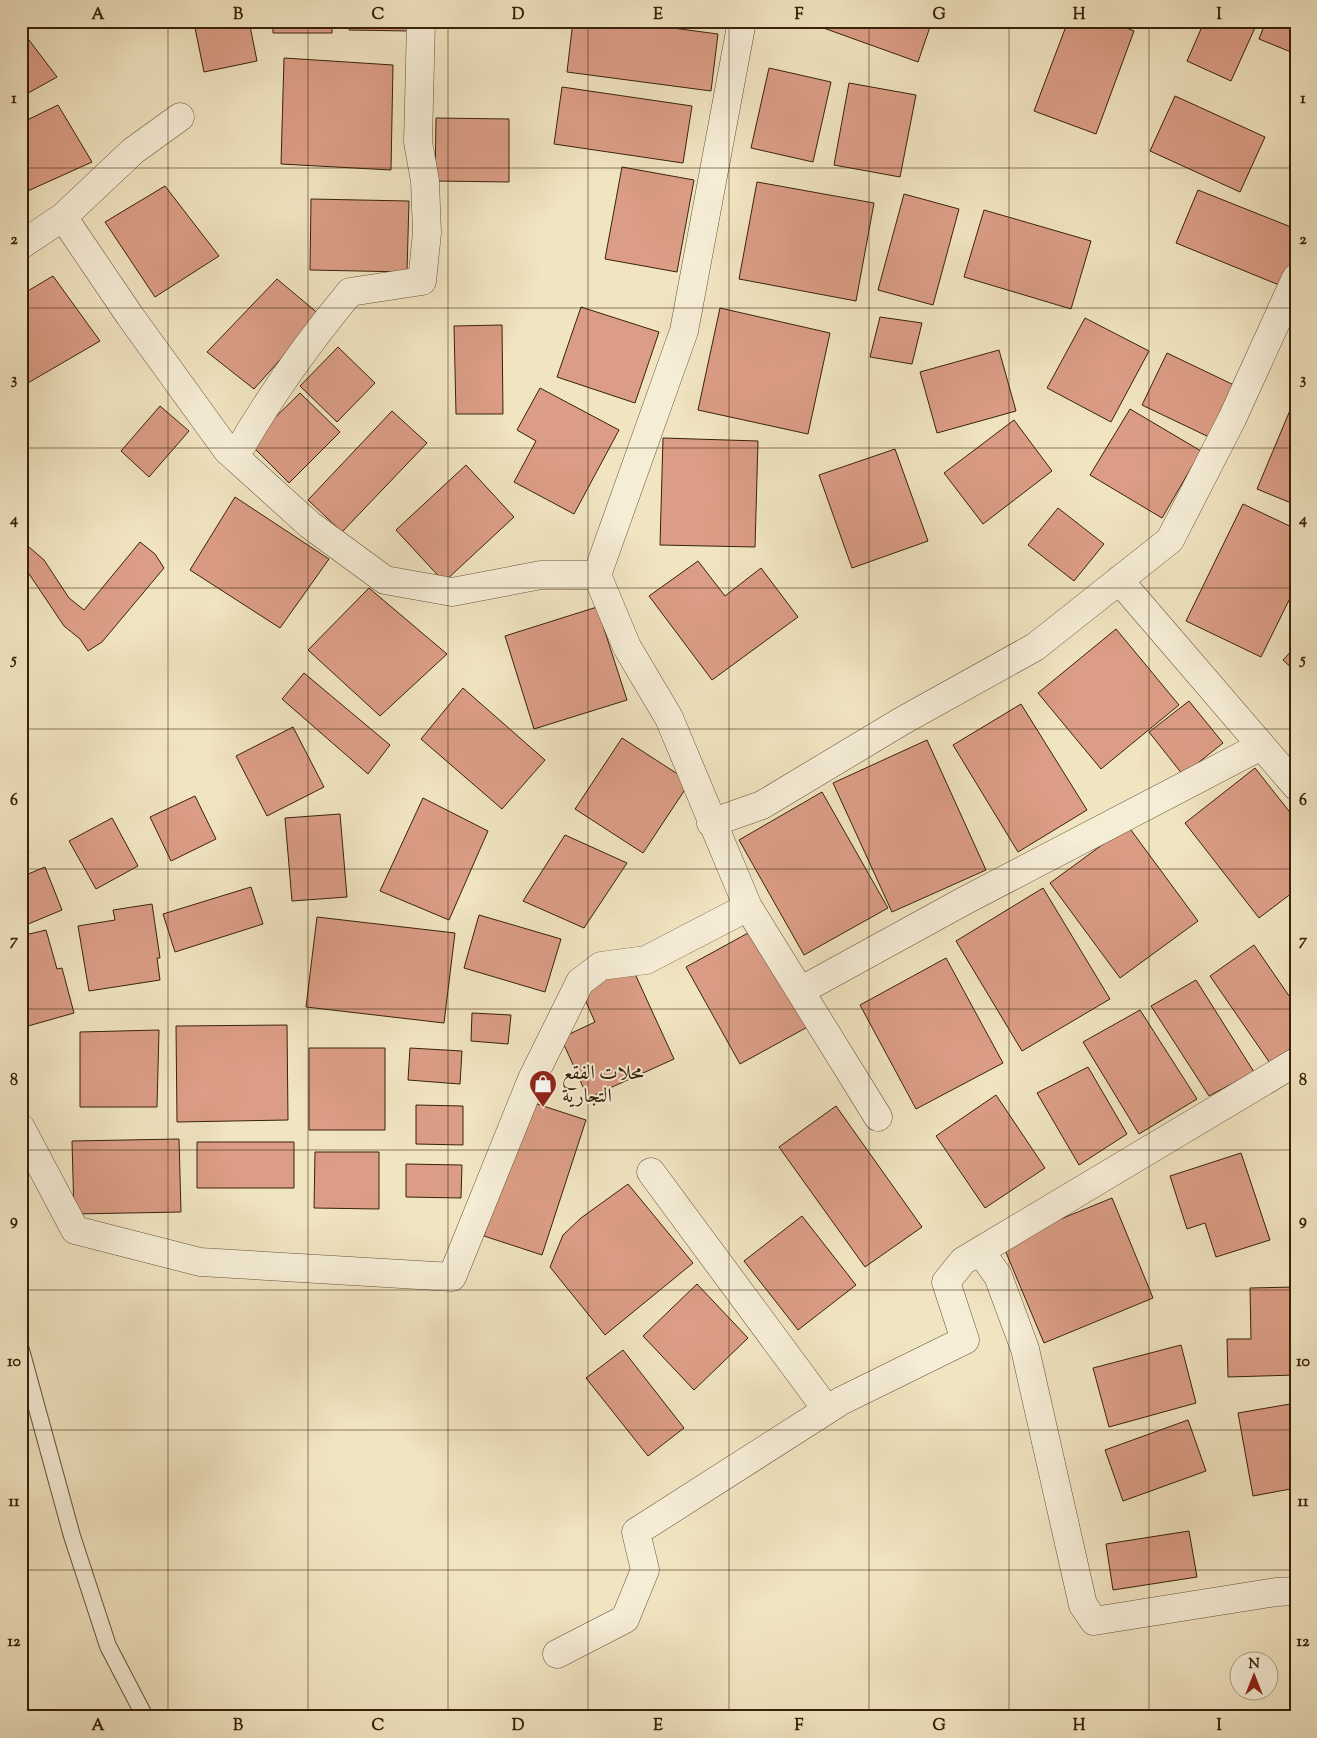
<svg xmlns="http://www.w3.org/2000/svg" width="1317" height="1738" font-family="'Sorts Mill Goudy',Amiri,serif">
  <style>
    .building { fill: #db9d85; stroke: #38220a }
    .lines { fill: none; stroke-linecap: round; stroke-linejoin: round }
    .lane-casing { stroke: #665238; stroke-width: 18 }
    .street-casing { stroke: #665238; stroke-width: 29 }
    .lane { stroke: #f6edd7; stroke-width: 16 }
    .street { stroke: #f6edd7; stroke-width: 28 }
    .grid { fill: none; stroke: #38220a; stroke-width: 1; stroke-opacity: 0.55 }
    .labels { text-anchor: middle; stroke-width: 4; stroke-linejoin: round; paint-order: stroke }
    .poi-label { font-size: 20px; fill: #38220a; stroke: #f6edd7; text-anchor: start }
    .neatline { fill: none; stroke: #38220a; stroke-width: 2 }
    .grid-label { font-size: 16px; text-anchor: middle; font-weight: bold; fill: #38220a }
  </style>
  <rect width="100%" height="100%" fill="#f1e4c1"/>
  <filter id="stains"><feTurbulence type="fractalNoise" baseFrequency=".004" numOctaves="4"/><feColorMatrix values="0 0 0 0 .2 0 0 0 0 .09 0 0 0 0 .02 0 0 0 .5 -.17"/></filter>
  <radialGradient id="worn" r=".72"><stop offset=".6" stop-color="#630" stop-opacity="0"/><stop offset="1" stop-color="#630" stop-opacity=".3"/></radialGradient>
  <path class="building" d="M105 21H124L109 29Z
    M203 21H249L257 61 204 72 194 23Z
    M273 21H332V33H273Z
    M349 21H409V31L349 30Z
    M573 21H620L718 34 711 91 567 72Z
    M804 21H932L918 62Z
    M1068 21H1109L1134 31 1096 134 1034 111Z
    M1184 21H1258L1231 81 1187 61 1201 29Z
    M1266 21H1296V54L1259 39Z
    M26 36 57 77 21 97V39Z
    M284 58 393 65 391 170 281 164Z
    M769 68 831 82 813 162 751 148Z
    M849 83 916 95 900 177 834 165Z
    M562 87 692 106 683 163 554 144Z
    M1175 96 1265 137 1240 192 1150 151Z
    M58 105 92 162 21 194V123Z
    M436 118 509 119V182L435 181Z
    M622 167 694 180 677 272 605 259Z
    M757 182 874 203 856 301 739 279Z
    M165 186 219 256 155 297 105 222Z
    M1198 190 1296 229V257L1284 287 1176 243Z
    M904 194 959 209 933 305 878 290Z
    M311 199 409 201 407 272 310 270Z
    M984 210 1091 241 1071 309 964 277Z
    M53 276 100 341 21 387V295Z
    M277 279 320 315 254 389 207 352Z
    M581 307 659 332 635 403 557 377Z
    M720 308 830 333 808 434 698 410Z
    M880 317 922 323 912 364 870 357Z
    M1085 318 1149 351 1111 422 1047 388Z
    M502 325 503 414H456L454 326Z
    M338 347 375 383 337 422 300 386Z
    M999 350 1016 411 937 433 920 372Z
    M1167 353 1236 386 1211 438 1142 405Z
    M540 388 619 430 574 514 514 482 536 441 517 430Z
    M300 393 340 432 289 483 249 443Z
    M1296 396V505L1257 489Z
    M160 406 189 431 149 477 121 451Z
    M1130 409 1201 451 1162 518 1090 475Z
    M392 411 427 443 342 532 308 500Z
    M1014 420 1052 471 983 524 944 473Z
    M663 438 758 441 755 547 660 545Z
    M895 449 928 541 852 568 819 475Z
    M466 465 514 517 444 582 396 530Z
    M235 497 329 559 280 628 190 570Z
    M1243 504 1296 529V586L1261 657 1186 621Z
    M1058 508 1104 544 1074 581 1028 545Z
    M140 542 155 554 164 568 102 642 88 651 80 639 64 626 21 562V556L29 547 44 560 69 598 84 610Z
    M698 561 725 596 761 568 798 617 712 680 649 596Z
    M369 588 447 654 380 716 308 650Z
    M597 607 627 700 534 729 505 636Z
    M1116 629 1179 705 1101 769 1038 693Z
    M1296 646V672L1283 660Z
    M304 673 390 745 368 774 282 699Z
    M463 688 545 760 502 809 421 739Z
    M1189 701 1223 743 1183 775 1149 732Z
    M1021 704 1087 810 1018 852 953 745Z
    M293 727 324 787 267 816 236 756Z
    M622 738 690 782 643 853 575 809Z
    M927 740 986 870 892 912 833 783Z
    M1255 768 1296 820V890L1259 918 1185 823Z
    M822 792 888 908 804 955 739 840Z
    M195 796 216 839 171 861 150 817Z
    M423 798 488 831 449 920 380 891Z
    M340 814 347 897 292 901 285 818Z
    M112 818 138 866 96 889 69 841Z
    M1128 826 1198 921 1120 978 1050 883Z
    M21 832 29 852 21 855Z
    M565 835 627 863 584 928 523 901Z
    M45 867 62 910 21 927V877Z
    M251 887 263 924 175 952 163 914Z
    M1043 888 1110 999 1022 1051 956 941Z
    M152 904 160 958H157L160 980 89 991 78 926 115 920 113 910Z
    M479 915 561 939 545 992 464 968Z
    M317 917 455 933 444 1023 306 1007Z
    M759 927 813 1024 740 1064 686 967Z
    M46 930 57 969 62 968 74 1013 21 1028V936Z
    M1254 945 1296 1006V1045L1270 1063 1210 976Z
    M946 958 1003 1063 916 1109 860 1005Z
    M630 963 674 1059 588 1098 561 1038 595 1022 579 986Z
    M1196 980 1254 1072 1209 1096 1151 1006Z
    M1140 1010 1197 1099 1139 1134 1083 1042Z
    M472 1013 511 1015 508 1044 471 1041Z
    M287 1025 288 1120 177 1122 176 1026Z
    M159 1030 157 1107H80V1032Z
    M309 1048H385V1130H309Z
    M410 1048 462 1051 460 1084 408 1080Z
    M1088 1067 1127 1134 1079 1165 1037 1093Z
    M996 1095 1045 1168 985 1208 936 1136Z
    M528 1101 586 1120 542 1255 484 1236Z
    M416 1105 463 1106V1145L416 1144Z
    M836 1106 922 1227 865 1267 779 1147Z
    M179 1139 181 1212 74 1214 72 1141Z
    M197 1142H294V1188H197Z
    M315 1152H379V1209L314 1208Z
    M1241 1153 1270 1240 1216 1257 1205 1223 1187 1229 1170 1176Z
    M406 1164 462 1165 461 1198 406 1197Z
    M628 1184 693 1263 605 1335 550 1267 563 1235 581 1218Z
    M1112 1198 1153 1298 1044 1343 1002 1243Z
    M802 1216 856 1285 798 1330 744 1261Z
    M697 1284 748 1338 694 1390 643 1336Z
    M1296 1287V1375L1228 1377 1227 1339H1251L1250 1288Z
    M1181 1345 1196 1403 1109 1427 1093 1368Z
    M623 1350 684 1428 648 1456 586 1378Z
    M1296 1403V1488L1253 1496 1238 1413Z
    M1188 1420 1206 1471 1123 1501 1105 1450Z
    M1189 1531 1197 1577 1113 1590 1106 1544Z"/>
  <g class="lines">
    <defs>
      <path id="lane" d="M21 1350 72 1536 108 1646 145 1717"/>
      <path id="street" d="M63 217 130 316 227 450 310 525 385 580 452 592 541 575H597L627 647 669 718 748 907 878 1117
        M21 245 63 217 133 151 180 117
        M235 457C269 397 306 345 350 292L422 281 427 233 425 181 418 142 421 21
        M597 575 684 331 742 21
        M1119 580 1296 786
        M711 823 762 805 902 721 1035 647 1170 540 1232 419 1296 278
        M800 991 964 901 1261 746
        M21 1128 75 1230 200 1262 452 1277 532 1079 580 982 601 966 646 960 748 907
        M651 1172 827 1410
        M980 1251 998 1276 1025 1349 1083 1605 1094 1621 1276 1592 1296 1591
        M557 1654 625 1619 645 1570 636 1532 841 1401 965 1340 946 1282 963 1261 1296 1062"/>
    </defs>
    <use href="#lane" class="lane-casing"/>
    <use href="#street" class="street-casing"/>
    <use href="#lane" class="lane"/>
    <use href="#street" class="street"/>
  </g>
  <path class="grid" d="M168 21V1717M308 21V1717M448 21V1717M588 21V1717M729 21V1717M869 21V1717M1009 21V1717M1149 21V1717M21 168H1296M21 308H1296M21 448H1296M21 588H1296M21 729H1296M21 869H1296M21 1009H1296M21 1150H1296M21 1290H1296M21 1430H1296M21 1570H1296"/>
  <defs>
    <symbol id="shop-pin" viewBox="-11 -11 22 30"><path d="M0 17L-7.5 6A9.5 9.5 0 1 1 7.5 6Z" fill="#8f2418" stroke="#f6edd7"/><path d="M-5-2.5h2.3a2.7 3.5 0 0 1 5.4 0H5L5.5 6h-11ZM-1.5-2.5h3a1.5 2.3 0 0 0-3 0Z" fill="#fff"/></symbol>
  </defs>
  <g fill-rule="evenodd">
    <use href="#shop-pin" x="527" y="1068" width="32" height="43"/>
  </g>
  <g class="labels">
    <g class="poi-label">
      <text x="562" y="1079">محلات الفقع<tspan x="562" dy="23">التجارية</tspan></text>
    </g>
  </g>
  <rect width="1317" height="1738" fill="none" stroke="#f1e4c1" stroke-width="55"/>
  <g transform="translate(1254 1676)"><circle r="24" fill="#f6edd7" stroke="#aa9c85"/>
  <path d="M0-4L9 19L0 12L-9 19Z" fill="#8f2418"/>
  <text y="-8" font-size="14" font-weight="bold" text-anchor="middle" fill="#38220a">N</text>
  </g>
  <rect x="28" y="28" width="1262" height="1682" class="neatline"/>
  <g class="grid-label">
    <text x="98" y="19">A</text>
    <text x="238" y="19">B</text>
    <text x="378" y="19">C</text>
    <text x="518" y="19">D</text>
    <text x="658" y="19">E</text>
    <text x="799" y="19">F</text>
    <text x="939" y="19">G</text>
    <text x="1079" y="19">H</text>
    <text x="1219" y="19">I</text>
    <text x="14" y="103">1</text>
    <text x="1303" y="103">1</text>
    <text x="14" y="244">2</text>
    <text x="1303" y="244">2</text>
    <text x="14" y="384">3</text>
    <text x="1303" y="384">3</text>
    <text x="14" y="524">4</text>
    <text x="1303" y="524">4</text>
    <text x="14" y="664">5</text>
    <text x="1303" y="664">5</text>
    <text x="14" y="805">6</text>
    <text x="1303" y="805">6</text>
    <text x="14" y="945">7</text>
    <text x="1303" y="945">7</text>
    <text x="14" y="1085">8</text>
    <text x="1303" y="1085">8</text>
    <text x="14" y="1225">9</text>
    <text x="1303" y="1225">9</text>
    <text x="14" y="1366">10</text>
    <text x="1303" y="1366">10</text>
    <text x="14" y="1506">11</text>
    <text x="1303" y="1506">11</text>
    <text x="14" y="1646">12</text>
    <text x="1303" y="1646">12</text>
    <text x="98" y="1730">A</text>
    <text x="238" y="1730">B</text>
    <text x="378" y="1730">C</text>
    <text x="518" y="1730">D</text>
    <text x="658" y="1730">E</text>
    <text x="799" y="1730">F</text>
    <text x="939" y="1730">G</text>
    <text x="1079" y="1730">H</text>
    <text x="1219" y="1730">I</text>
  </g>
  <rect width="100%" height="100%" filter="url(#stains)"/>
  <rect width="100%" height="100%" fill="url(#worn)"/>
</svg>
